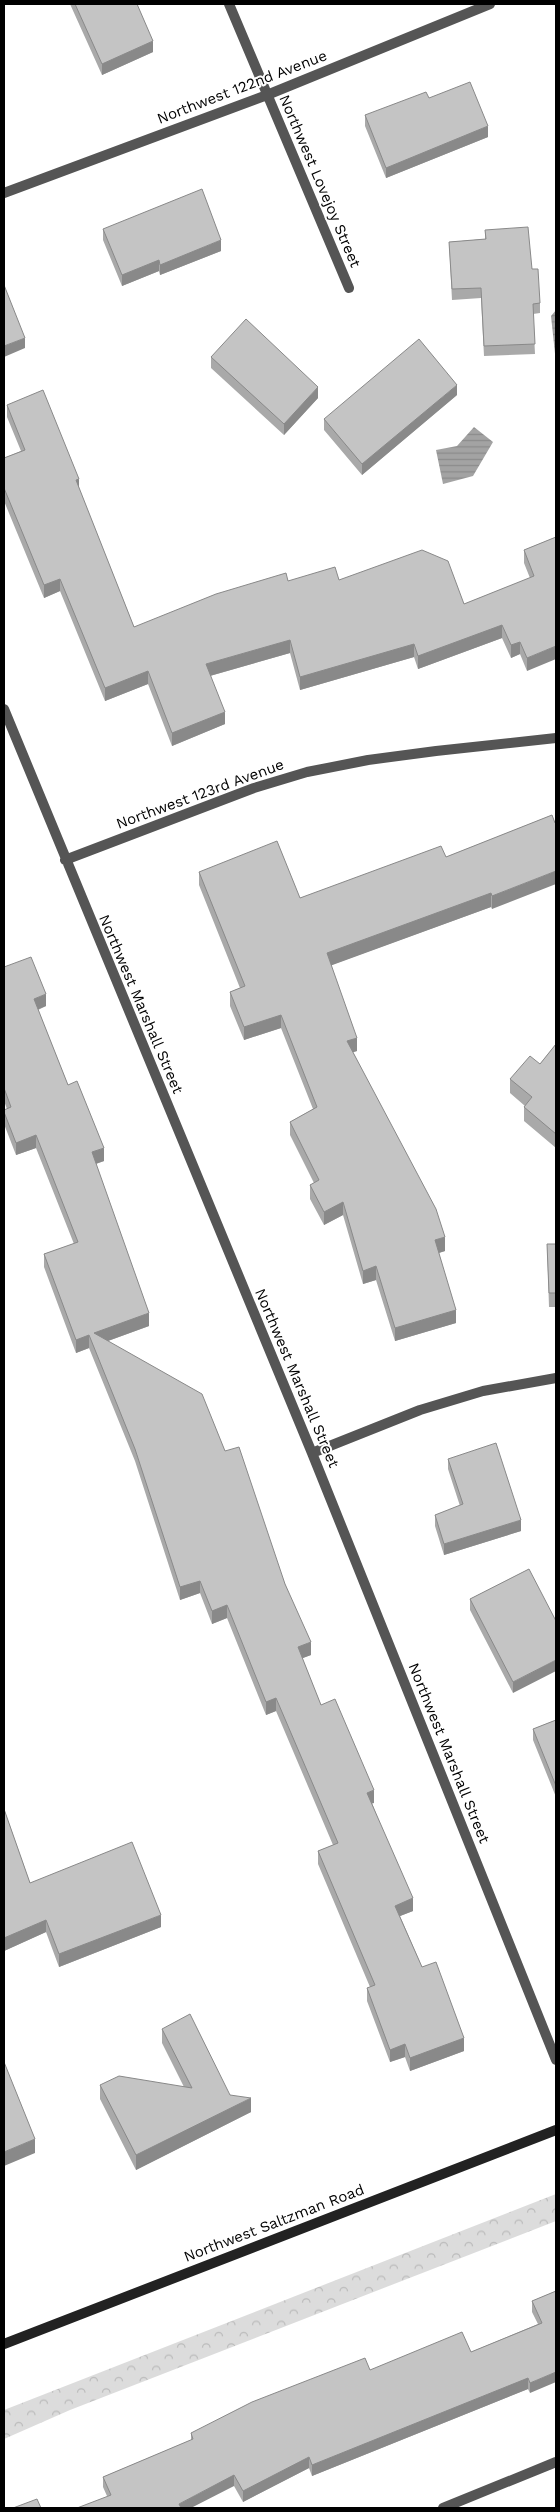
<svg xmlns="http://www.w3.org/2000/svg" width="560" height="2512" font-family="'Work Sans',sans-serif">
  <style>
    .forest { fill: url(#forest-crowns) }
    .water { fill: url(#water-rules) }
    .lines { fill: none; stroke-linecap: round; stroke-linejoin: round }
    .street { stroke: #555; stroke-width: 10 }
    .secondary { stroke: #222; stroke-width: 10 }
    .wall { fill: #a9a9a9 }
    .shaded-wall { fill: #898989 }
    .building { fill: #c4c4c4; stroke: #898989 }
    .labels { text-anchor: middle; stroke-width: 4; stroke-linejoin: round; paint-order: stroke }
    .street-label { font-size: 15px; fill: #000; stroke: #fff }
  </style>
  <defs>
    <pattern id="forest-crowns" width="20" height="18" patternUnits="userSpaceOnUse" patternTransform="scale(1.25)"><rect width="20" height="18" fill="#dcdcdc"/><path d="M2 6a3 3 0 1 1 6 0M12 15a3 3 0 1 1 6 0" fill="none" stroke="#bbb"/></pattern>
    <pattern id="water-rules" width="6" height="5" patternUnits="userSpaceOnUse" patternTransform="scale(1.25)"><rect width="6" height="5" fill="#a3a3a3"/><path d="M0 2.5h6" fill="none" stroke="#8b8b8b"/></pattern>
  </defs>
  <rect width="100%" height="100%" fill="#fff"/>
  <path class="forest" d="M556 2194V2221L70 2410 4 2439V2410Z"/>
  <path class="water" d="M556 310V363L551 316Z
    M474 427 493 442 473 476 443 484 436 450 457 446Z"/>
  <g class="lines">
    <path class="street" d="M229 4 349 288
      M4 193 267 95 490 4
      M4 709 312 1453 556 2060
      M65 860 254 788 307 772 368 760 436 751 556 738
      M312 1453 420 1410 483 1391 556 1378
      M443 2508 556 2462"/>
    <path class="secondary" d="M4 2344 556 2130"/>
  </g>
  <path class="wall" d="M70 4H137L153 52 102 75Z
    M429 98 488 137 386 178 365 126V115Z
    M103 229 221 251 160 275 159 271 122 286 103 240Z
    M485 230 532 269 540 303V313L533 314 535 354 484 356 481 298 452 300 449 242 485 239Z
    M211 357 318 398 284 435 211 368Z
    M457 395 362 475 324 430V419Z
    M7 405 79 489 134 627 288 581 339 580 464 604 530 578 524 563V550L556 537 527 671 520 654 511 658 502 638 418 669 414 657 300 690 290 653 210 676 225 724 172 746 148 684 105 701 60 591 44 598 4 501V458L21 451 7 417Z
    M552 815 492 909 491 907 331 965 357 1051 353 1052 445 1251 439 1253 456 1323 395 1341 376 1280 363 1284 343 1215 324 1225 310 1199V1185L314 1183 290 1135V1122L313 1109 281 1028 244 1040 230 1006V992L240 988 199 885V872L300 898 446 857Z
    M4 967 46 1006 38 1010 68 1085 104 1161 96 1164 149 1326 108 1341 225 1451 285 1584 311 1655 302 1658 321 1705 374 1803H372L413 1911 400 1916 422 1967 464 2051 410 2071 405 2057 390 2062 367 2001V1988L370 1987 318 1864V1851L333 1845 276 1711 266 1715 227 1618 212 1624 200 1593 180 1600 135 1461 89 1348 76 1353 44 1267V1254L74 1244 36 1148 16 1155 4 1124V1110L7 1109 4 1101Z
    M556 1044V1148L524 1121V1107L525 1106 510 1093V1079L540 1064Z
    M547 1244H556V1307H549Z
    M448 1459 521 1531 444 1555 435 1526V1515L460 1506 448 1469Z
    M529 1569 513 1693 470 1610V1599Z
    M556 1720V1797L533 1740V1729Z
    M4 1809 30 1883 161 1927 59 1967 46 1932 4 1951Z
    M162 2029 230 2095 251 2112 136 2170 100 2099V2085L184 2087 162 2043Z
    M556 2291 530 2393 528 2389 312 2476 309 2468 243 2502 234 2486 107 2496 103 2487V2477L191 2440V2433L370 2370 471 2352 538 2324 532 2312V2301Z"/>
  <path class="shaded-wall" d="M153 41V52L102 75V64Z
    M488 126V137L386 178V168Z
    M221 240V251L160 275V265Z
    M159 260V271L122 286V275Z
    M25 338V348L4 357V346Z
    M457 385V395L362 475V464Z
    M318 387V398L284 435V424Z
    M79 479V492L76 480Z
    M60 579V591L44 598V585Z
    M502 625V638L418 669V656Z
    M290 640V653L206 677V664Z
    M520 642V654L511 658V645Z
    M414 644V657L300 690V677Z
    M556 646V659L527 671V658Z
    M148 671V684L105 701V688Z
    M225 712V724L172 746V733Z
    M556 871V884L492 909V896Z
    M491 893V907L327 967V953Z
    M46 994V1006L34 1011V999Z
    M281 1015V1028L244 1040V1027Z
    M357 1038V1051L347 1054V1041Z
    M36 1135V1148L16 1155V1143Z
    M104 1148V1161L92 1165V1152Z
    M343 1202V1215L324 1225V1212Z
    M445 1237V1251L435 1254V1240Z
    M376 1266V1280L363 1284V1271Z
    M456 1310V1323L395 1341V1328Z
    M149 1313V1326L94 1346V1333Z
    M89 1335V1348L76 1353V1340Z
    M521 1520V1531L444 1555V1544Z
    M200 1581V1593L180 1600V1587Z
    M227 1605V1618L212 1624V1611Z
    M311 1642V1655L298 1660V1647Z
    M556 1660V1671L513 1693V1682Z
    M276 1698V1711L266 1715V1702Z
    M374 1790V1803L367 1805V1793Z
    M413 1898V1911L395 1918V1906Z
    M161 1915V1927L59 1967V1954Z
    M46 1920V1932L4 1951V1938Z
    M464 2038V2051L410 2071V2058Z
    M405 2044V2057L390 2062V2050Z
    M251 2098V2112L136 2170V2155Z
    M35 2139V2153L4 2166V2152Z
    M556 2372V2382L530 2393V2383Z
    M528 2378V2389L312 2476V2465Z
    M309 2457V2468L243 2502V2491Z
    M234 2475V2486L191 2508H179V2504Z"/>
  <path class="building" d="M75 4H137L153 41 102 64Z
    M470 82 488 126 386 168 365 115 426 92 429 98Z
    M202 189 221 240 160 265 159 260 122 275 103 229Z
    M528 227 532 269H538L540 303 533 304 535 344 484 346 481 288 452 289 449 242 486 239 485 230Z
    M4 285 25 338 4 346Z
    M246 319 318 387 284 424 211 357Z
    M419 339 457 385 362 464 324 419Z
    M43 390 79 479 76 480 134 627 216 594 286 573 288 581 335 567 339 580 422 550 448 561 464 604 534 576 524 550 556 537V646L527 658 520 642 511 645 502 625 418 656 414 644 300 677 290 640 206 664 225 712 172 733 148 671 105 688 60 579 44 585 4 488V458L25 450 7 405Z
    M552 815 555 823 556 822V871L492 896 491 893 327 953 357 1038 347 1041 436 1209 445 1237 435 1240 456 1310 395 1328 376 1266 363 1271 343 1202 324 1212 310 1185 319 1180 290 1122 317 1107 281 1015 244 1027 230 992 245 986 199 872 277 841 300 898 441 846 446 857Z
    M31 957 46 994 34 999 68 1085 77 1081 104 1148 92 1152 149 1313 94 1333 202 1394 225 1451 239 1447 285 1584 311 1642 298 1647 321 1705 335 1699 374 1790 367 1793 413 1898 395 1906 422 1967 436 1962 464 2038 410 2058 405 2044 390 2050 367 1988 375 1985 318 1851 338 1843 276 1698 266 1702 227 1605 212 1611 200 1581 180 1587 135 1449 89 1335 76 1340 44 1254 78 1242 36 1135 16 1143 4 1112V1110L11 1107 4 1088V967Z
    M556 1044V1134L524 1107 532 1097 510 1079 530 1056 540 1064Z
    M547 1244H556V1293H549Z
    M496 1443 521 1520 444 1544 435 1515 463 1504 448 1459Z
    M529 1569 556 1621V1660L513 1682 470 1599Z
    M556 1720V1786L533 1729Z
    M4 1809 30 1883 132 1842 161 1915 59 1954 46 1920 4 1938Z
    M190 2014 230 2095 251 2098 136 2155 100 2085 119 2076 192 2088 162 2029Z
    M4 2062 35 2139 4 2152Z
    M556 2291V2372L530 2383 528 2378 312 2465 309 2457 243 2491 234 2475 179 2504 181 2508H77L111 2495 103 2477 193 2439 191 2433 252 2402 365 2358 370 2370 462 2332 471 2352 542 2323 532 2301Z
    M37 2499 41 2508H13Z"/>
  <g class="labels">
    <g class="street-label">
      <text transform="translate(242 87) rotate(-21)" y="5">Northwest 122nd Avenue</text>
      <text transform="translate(320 181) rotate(67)" y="5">Northwest Lovejoy Street</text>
      <text transform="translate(200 794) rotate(-20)" y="5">Northwest 123rd Avenue</text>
      <text transform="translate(141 1004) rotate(67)" y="5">Northwest Marshall Street</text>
      <text transform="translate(297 1378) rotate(67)" y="5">Northwest Marshall Street</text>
      <text transform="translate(449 1753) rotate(68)" y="5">Northwest Marshall Street</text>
      <text transform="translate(274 2223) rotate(-21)" y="5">Northwest Saltzman Road</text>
    </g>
  </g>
  <rect width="560" height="2512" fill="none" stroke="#000000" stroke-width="10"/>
</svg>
